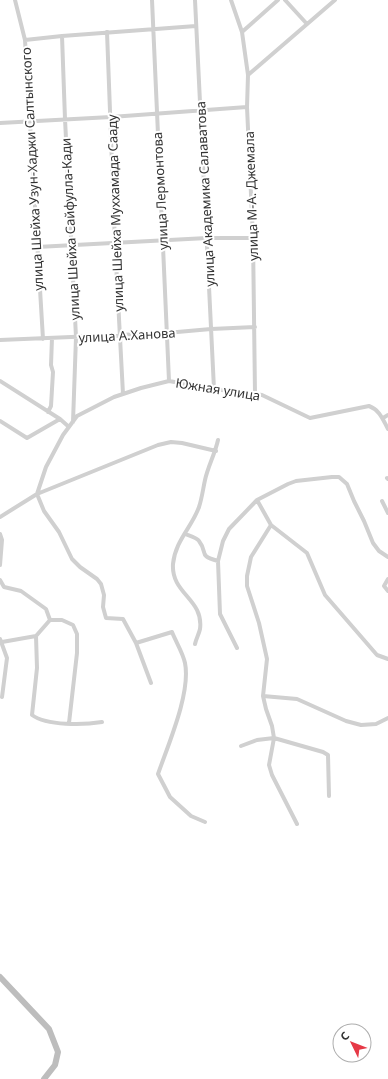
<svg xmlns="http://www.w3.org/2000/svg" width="388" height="1079" font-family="'Noto Sans',sans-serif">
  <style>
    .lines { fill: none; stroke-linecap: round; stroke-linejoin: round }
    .street { stroke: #d0d0d0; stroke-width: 4 }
    .secondary { stroke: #bdbdbd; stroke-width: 6 }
    .labels { text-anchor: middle; stroke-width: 4; stroke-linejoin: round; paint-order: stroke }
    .street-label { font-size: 13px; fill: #333; stroke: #fff }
  </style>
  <rect width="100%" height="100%" fill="#fff"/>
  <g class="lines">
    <path class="street" d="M15 0 25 40 43 339
      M152 0 169 381
      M195 0 214 389
      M231 0 242 32 248 75 247 107 253 238 255 394
      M285 0 307 24
      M107 32 115 243 123 394
      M242 32 278 0
      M62 36 65 119 76 337 73 422
      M25 40 62 36 196 26
      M248 75 335 0
      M0 123 111 117 247 107
      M37 247 207 238H253
      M0 340 166 333 211 329 255 327
      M0 381 60 419 69 427
      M48 412 51 406 53 372 51 365 52 338
      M383 418 388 415
      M0 421 27 438 60 419
      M387 478 388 479
      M37 494 46 467 63 435 77 416 114 397 141 388 169 381 214 389 262 395 310 418 369 406C380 410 383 420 388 429
      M37 494 44 511 59 532 72 559 80 567 97 579 101 584 104 595 103 607 106 618 123 619 136 643 151 683
      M257 500 271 525 251 557 247 576V586L259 623 267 659 263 696 266 709 272 726 274 738 269 765 272 775 297 824
      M382 501 388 513
      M0 517 37 494 158 445 171 442 182 443 216 451
      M271 525 307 553 325 595 377 655 388 659
      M0 534 2 540 0 565
      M185 534C190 536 197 538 199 541 209 554 197 555 218 561
      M388 579 384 586 388 591
      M0 580 4 587 21 591 46 609 50 620
      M50 620H62L73 625 77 634V653L69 723
      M36 636 37 668 32 715C47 726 84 725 102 722
      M0 639 7 658 2 697
      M2 642 36 636 50 620
      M136 643 172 632C176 642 183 653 185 663 191 693 168 745 158 774L170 797 191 816 205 822
      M195 644C196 639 199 634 200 629 204 599 171 594 173 564 175 541 192 527 199 507 202 498 203 489 205 480 208 466 215 454 218 440
      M237 648 220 614 218 561 223 541 229 529 257 500 288 484 296 481 332 477H339L347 484 354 501 364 521 373 543 379 551 388 557
      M263 696 297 699 346 721 361 725 376 724 388 718
      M241 746 257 740 274 738 323 752 328 755 329 796"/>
    <path class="secondary" d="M0 977 49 1029 58 1052 55 1065 44 1079"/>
  </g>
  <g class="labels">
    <g class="street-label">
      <text transform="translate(32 169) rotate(-93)" y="5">улица Шейха Узун-Хаджи Салтынского</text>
      <text transform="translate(160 191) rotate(-93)" y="5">улица Лермонтова</text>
      <text transform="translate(205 194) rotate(-93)" y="5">улица Академика Салаватова</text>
      <text transform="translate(251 196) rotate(-92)" y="5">улица М-А. Джемала</text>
      <text transform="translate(115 213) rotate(-92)" y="5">улица Шейха Муххамада Сааду</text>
      <text transform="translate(70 229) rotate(-93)" y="5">улица Шейха Сайфулла-Кади</text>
      <text transform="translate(127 335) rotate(-3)" y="5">улица А.Ханова</text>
      <text transform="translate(218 389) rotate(9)" y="5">Южная улица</text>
    </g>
  </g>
  <g transform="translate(352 1043) rotate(313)"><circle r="19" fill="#ffffff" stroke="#adadad"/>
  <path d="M0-3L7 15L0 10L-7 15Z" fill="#e63946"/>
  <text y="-6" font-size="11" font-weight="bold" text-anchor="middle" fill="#333333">С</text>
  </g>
</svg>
